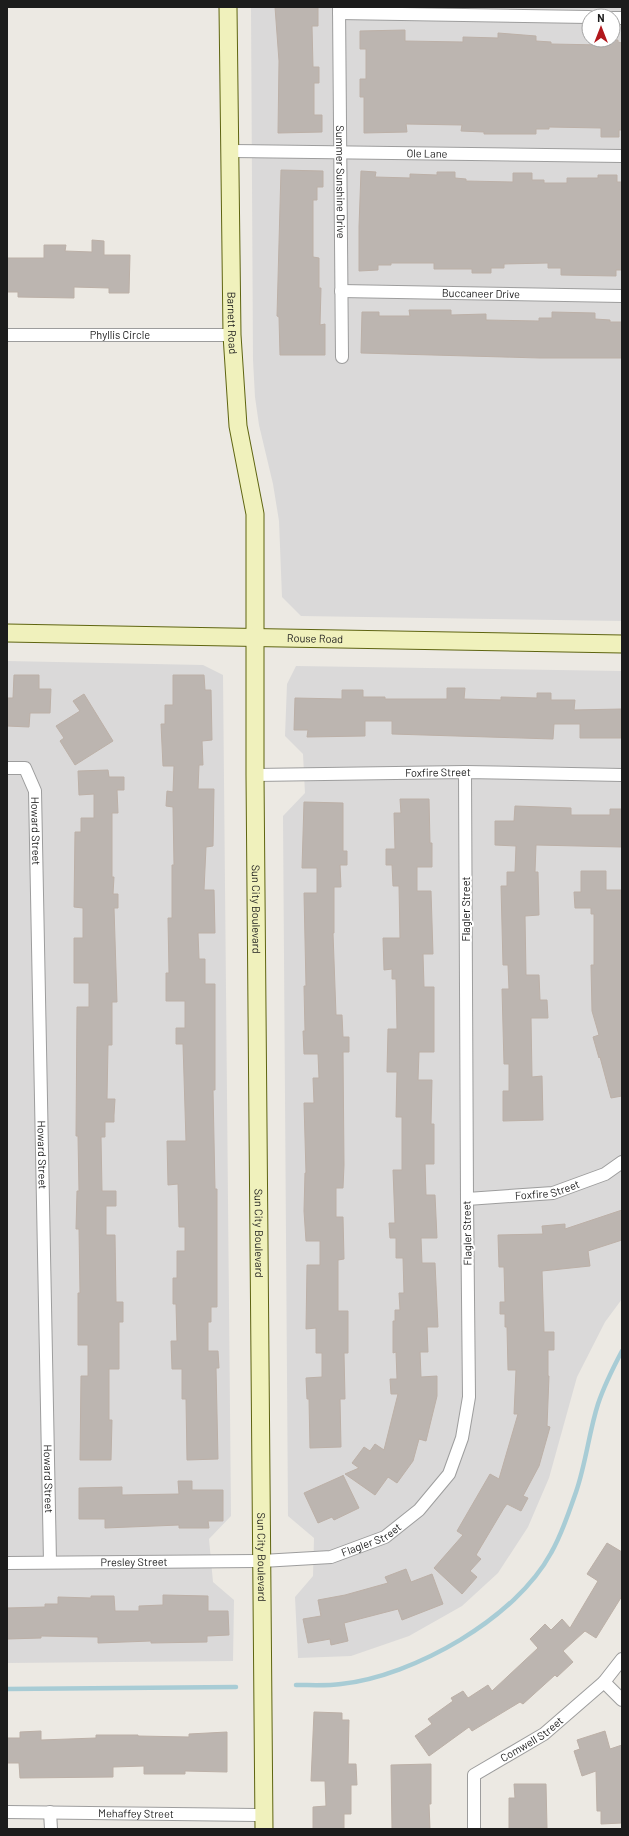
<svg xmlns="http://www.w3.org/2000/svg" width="629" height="1836" font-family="Barlow,sans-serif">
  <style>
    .residential { fill: #dad9d9; fill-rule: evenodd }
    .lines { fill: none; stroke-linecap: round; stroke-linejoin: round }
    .stream { stroke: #a8ccd5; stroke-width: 4.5 }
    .building { fill: #bcb5b0; stroke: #bcb0a7 }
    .street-casing { stroke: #9d9d9d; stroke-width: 14 }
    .secondary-casing { stroke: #5f6511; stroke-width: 19 }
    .street { stroke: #fff; stroke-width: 12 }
    .secondary { stroke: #f0f1bc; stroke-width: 17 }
    .labels { text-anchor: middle; stroke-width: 4; stroke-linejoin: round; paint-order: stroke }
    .street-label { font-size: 11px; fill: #1c1c1c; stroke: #fff }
  </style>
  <rect width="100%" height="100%" fill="#ece9e3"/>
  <path class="residential" d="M251 7H622V621L301 616 282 597 279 521 273 484 259 425 255 397 253 360ZM589 16H613V40H589Z
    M7 661 203 665 223 675 231 1516 209 1539 213 1582 234 1600 233 1661 7 1663Z
    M296 666 622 671V1299L605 1322 577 1377 549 1478 528 1527 498 1573 462 1606 409 1636 351 1656 298 1658 295 1597 313 1576 314 1538 288 1516 283 816 305 793 303 754 285 736 287 684Z"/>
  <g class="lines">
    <path class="stream" d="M296 1685C311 1685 327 1686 341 1684 414 1676 516 1618 551 1553 562 1534 569 1512 576 1492 586 1463 589 1432 598 1404 604 1386 613 1368 622 1351
      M7 1689 236 1687"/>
  </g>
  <path class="building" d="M275 7H318V26H312L313 67H319V83H314V115H322V132L278 133 279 61Z
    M405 30V41L463 42V37L498 38V33L536 36V41L551 42V44L602 45V40H618V42L622 43V130H619V137H601V128L549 127V129H536V134H484V132L461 131 462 125 406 124 407 132 364 133V97H360V79H366V49H360V31Z
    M281 170 323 171V187H317V200H313V257L319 258V288H321L320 325 325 324V355H280L279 317 277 316Z
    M361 171 376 172 375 177 410 178V174L437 175V172H455V178L466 179V181L513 182V173H532V180H544V183H567V178H598V175H617V182H622V270H616V276L561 275V268H548V263L504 264V268H491V273H472V269H434V263H391V265H378V270L359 271V227Z
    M92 240 104 241V255H130L129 293H109V288L74 287V298L18 297V292H7V258H44V245H66L65 251 92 252Z
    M409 310H451V315L486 314V320L539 321V318H552V312L595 313V319L610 320V322H622V358H540L361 353 362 312H379V316H410Z
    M14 675H39V689H51L50 713H30L29 727 7 726V698H13Z
    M173 675H204L205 690H211L212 740 202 741 203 765H199L198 789H214L213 846 206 847 204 890H214L215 933H198L199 959H205V984H215V1090H213L215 1189H217V1307H211V1322H208V1351H218L219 1368H216L218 1459 187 1460 186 1399H182V1369H172L171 1341H177L176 1304H173V1278H177V1251H185V1227H179L178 1184 168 1185 167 1141H186L183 1044H176V1028H185V1001H166V973H169L168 918H172V865H174L173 807 166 806 167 791 173 792 174 766H163L161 724H165V705H173Z
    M447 688H465L464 699 501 700V697L537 698V693H551V700H575L574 710 621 709V738H580V724H554L553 739 392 734V721H365V736L307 737 308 730H294L295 698 342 699V690H363V697H385V699H447Z
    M84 694 113 741 75 765 60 741 64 738 56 726 80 711 73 701Z
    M108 770 109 777H124V790H117L118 813H112V877H114L113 894H118V908H114L117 1002H112V1045H108L107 1099H115L114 1115V1122H105V1137H101L102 1191H116V1206H106V1235H115L116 1302H123V1322H119V1369H109V1420H112L111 1460H80L81 1376H88V1345H78V1293H80L79 1229H76L77 1191H79L78 1136H76L77 1007H89V983H74V938H83V908L74 907 75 832H81V818H94V794L79 795 78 771Z
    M400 799H429L430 843H432V867H417V891H431L433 954H423L424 987H434V1052H419L418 1080H432L431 1124H434V1164H425L426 1195H435L437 1238H421L422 1263H435L438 1327H427L428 1352H420L421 1377 437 1376V1396L426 1441 419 1439 413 1461 397 1483 388 1477 375 1495 345 1474 359 1468 352 1463 364 1447 370 1451 375 1444 384 1450 398 1394H391L390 1379H397L396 1352 393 1353V1321H395V1310H400L399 1293H404L403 1258H396V1238H390L389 1223H395L393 1170H402V1117H396L397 1072H387L388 1029H397L396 979H392V969L384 970 383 938H400L399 886H393L392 865H386V849H395L394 813H401Z
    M304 802 343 803V851H347V865H340L341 887H334V933H333L336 1015H342L343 1037H349V1052H343L344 1165 343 1188H336V1217H343L344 1259 338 1260V1311H348V1353H344L345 1399H340L341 1447 310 1448 309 1399H307L306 1378 322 1377V1353H316V1328L306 1329 307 1265H320V1241H306L304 1211 305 1173H306L304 1103H314L313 1078H319L318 1054H304L303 1031H305L304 986H306L304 893H317V868H302Z
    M515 806 571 808V815H610V809H622V847L536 845 535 872H538L539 915 525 916 526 975H539L540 1000H547L548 1018H531L532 1077 542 1076 543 1120 503 1121V1091H509V1064H504L502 989H509L508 965H503L501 886H507V872H515L516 846 495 845V821H514Z
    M581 871H606V890H621L622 1096 611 1098 600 1057 599 1058 593 1037 599 1035 592 1011 591 965H594V914H591V908H575L574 892H581Z
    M622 1210V1240L588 1251 590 1266 542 1271 544 1332H554V1350H548V1376H549L547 1426 550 1427 539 1466 523 1496 528 1498 521 1511 507 1504 504 1508 476 1555 481 1559 470 1571 477 1577 462 1594 434 1568 463 1535 457 1531 490 1474 499 1479 518 1414H514L516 1370H508L507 1327H505V1314H500V1302H505L504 1267H499L498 1235 543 1234 542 1226 565 1224V1229Z
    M343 1475 359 1508 334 1520 332 1517 318 1523 304 1493 342 1476V1477Z
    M178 1481H192V1490H223V1521H208L209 1528H179V1525L105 1528V1519H79V1488L122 1487V1495L179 1494Z
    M607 1543 622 1552V1596L596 1638 585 1631 563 1651 573 1662 557 1677 555 1675 523 1704 520 1702 472 1731 469 1727 429 1756 415 1736 432 1724 428 1719 453 1701 451 1698 463 1691 468 1698 488 1685 492 1691 538 1648 530 1639 545 1624 551 1630 562 1619 570 1628 598 1581 587 1574Z
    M406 1569 411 1582 432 1574 443 1604 402 1620 398 1609 344 1623 348 1641 331 1645 330 1639 308 1643 303 1619 321 1616 318 1600 345 1595 388 1583 385 1577Z
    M163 1595 208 1596V1611H228L229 1635 207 1636V1642L151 1643V1641L98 1643V1637L41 1636V1638L7 1639V1608L45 1607V1604H58V1597L91 1598V1596H114L115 1611H139V1606L163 1605Z
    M314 1712 342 1713V1720H349L348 1764H356L357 1785H351V1814H344V1829H313V1807L326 1806 325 1781H311Z
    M41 1731V1740L96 1738V1735H138V1736L189 1737V1734L227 1732V1772L185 1771V1774H144V1766L113 1767V1777L20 1778 19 1763H7V1738H20V1732Z
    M605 1731 610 1749 622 1745V1823L601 1824V1811H597L596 1771 582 1776 574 1751 580 1749 577 1740Z
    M431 1764V1804H429L430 1829H392L391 1765Z
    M514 1784H546L547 1828 509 1829V1798H515Z"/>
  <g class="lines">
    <defs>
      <g id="street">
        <path id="s1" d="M339 7 342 357"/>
        <path d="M339 13 589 17"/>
        <path d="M613 18H622"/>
        <path id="s2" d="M231 151 622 156"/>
        <path id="s3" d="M341 291 622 296"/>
        <path id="s4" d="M7 335H232"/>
        <path id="s5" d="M7 768H25L35 791 50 1562"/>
        <path id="s6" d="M255 775 465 772 622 775"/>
        <path id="s7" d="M467 1199 553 1193 605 1174 622 1162"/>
        <path id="s8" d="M7 1563 262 1561 331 1557 385 1537 419 1510 449 1474 462 1438 469 1397 467 1199 465 772"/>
        <path d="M604 1682 622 1700"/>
        <path id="s9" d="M7 1812 264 1815"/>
        <path d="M50 1812 51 1829"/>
        <path id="s10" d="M474 1829V1775L544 1734 604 1682 622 1659"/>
      </g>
      <g id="secondary">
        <path id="s11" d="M228 7 232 335 238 426 255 514V775L264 1829"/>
        <path id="s12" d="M7 633 622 644"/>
      </g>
    </defs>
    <use href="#street" class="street-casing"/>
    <use href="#secondary" class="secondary-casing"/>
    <use href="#street" class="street"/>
    <use href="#secondary" class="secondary"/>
  </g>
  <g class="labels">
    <g class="street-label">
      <text dy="4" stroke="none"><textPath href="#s2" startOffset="196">Ole Lane</textPath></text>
      <text dy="4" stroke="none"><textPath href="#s1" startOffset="175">Summer Sunshine Drive</textPath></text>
      <text dy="4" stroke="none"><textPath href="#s3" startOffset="140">Buccaneer Drive</textPath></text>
      <text dy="4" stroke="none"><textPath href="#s11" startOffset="316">Barnett Road</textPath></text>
      <text dy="4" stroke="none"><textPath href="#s4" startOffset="113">Phyllis Circle</textPath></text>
      <text dy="4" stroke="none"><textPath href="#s12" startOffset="308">Rouse Road</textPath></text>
      <text dy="4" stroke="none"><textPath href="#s6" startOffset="183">Foxfire Street</textPath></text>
      <text dy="4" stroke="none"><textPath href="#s5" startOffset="83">Howard Street</textPath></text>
      <text dy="4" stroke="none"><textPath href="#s11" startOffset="904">Sun City Boulevard</textPath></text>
      <text transform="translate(466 909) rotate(-90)" y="4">Flagler Street</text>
      <text dy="4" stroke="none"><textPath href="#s5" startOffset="407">Howard Street</textPath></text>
      <text dy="4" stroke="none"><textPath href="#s7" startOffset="81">Foxfire Street</textPath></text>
      <text dy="4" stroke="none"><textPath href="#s11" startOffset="1228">Sun City Boulevard</textPath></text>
      <text transform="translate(467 1233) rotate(-91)" y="4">Flagler Street</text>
      <text dy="4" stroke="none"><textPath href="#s5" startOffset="731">Howard Street</textPath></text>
      <text dy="4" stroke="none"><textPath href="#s8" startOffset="368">Flagler Street</textPath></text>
      <text dy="4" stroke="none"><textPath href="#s11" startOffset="1552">Sun City Boulevard</textPath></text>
      <text dy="4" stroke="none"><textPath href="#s8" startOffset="127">Presley Street</textPath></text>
      <text dy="4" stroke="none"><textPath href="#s10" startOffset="122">Comwell Street</textPath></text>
      <text dy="4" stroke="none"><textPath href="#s9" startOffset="129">Mehaffey Street</textPath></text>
    </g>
  </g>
  <rect width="629" height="1836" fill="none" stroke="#1c1c1c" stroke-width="16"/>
  <g transform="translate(601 28)"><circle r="19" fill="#ffffff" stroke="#a4a4a4"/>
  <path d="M0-3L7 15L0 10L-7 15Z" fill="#b1171c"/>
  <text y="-6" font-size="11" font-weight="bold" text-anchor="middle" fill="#1c1c1c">N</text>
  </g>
</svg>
